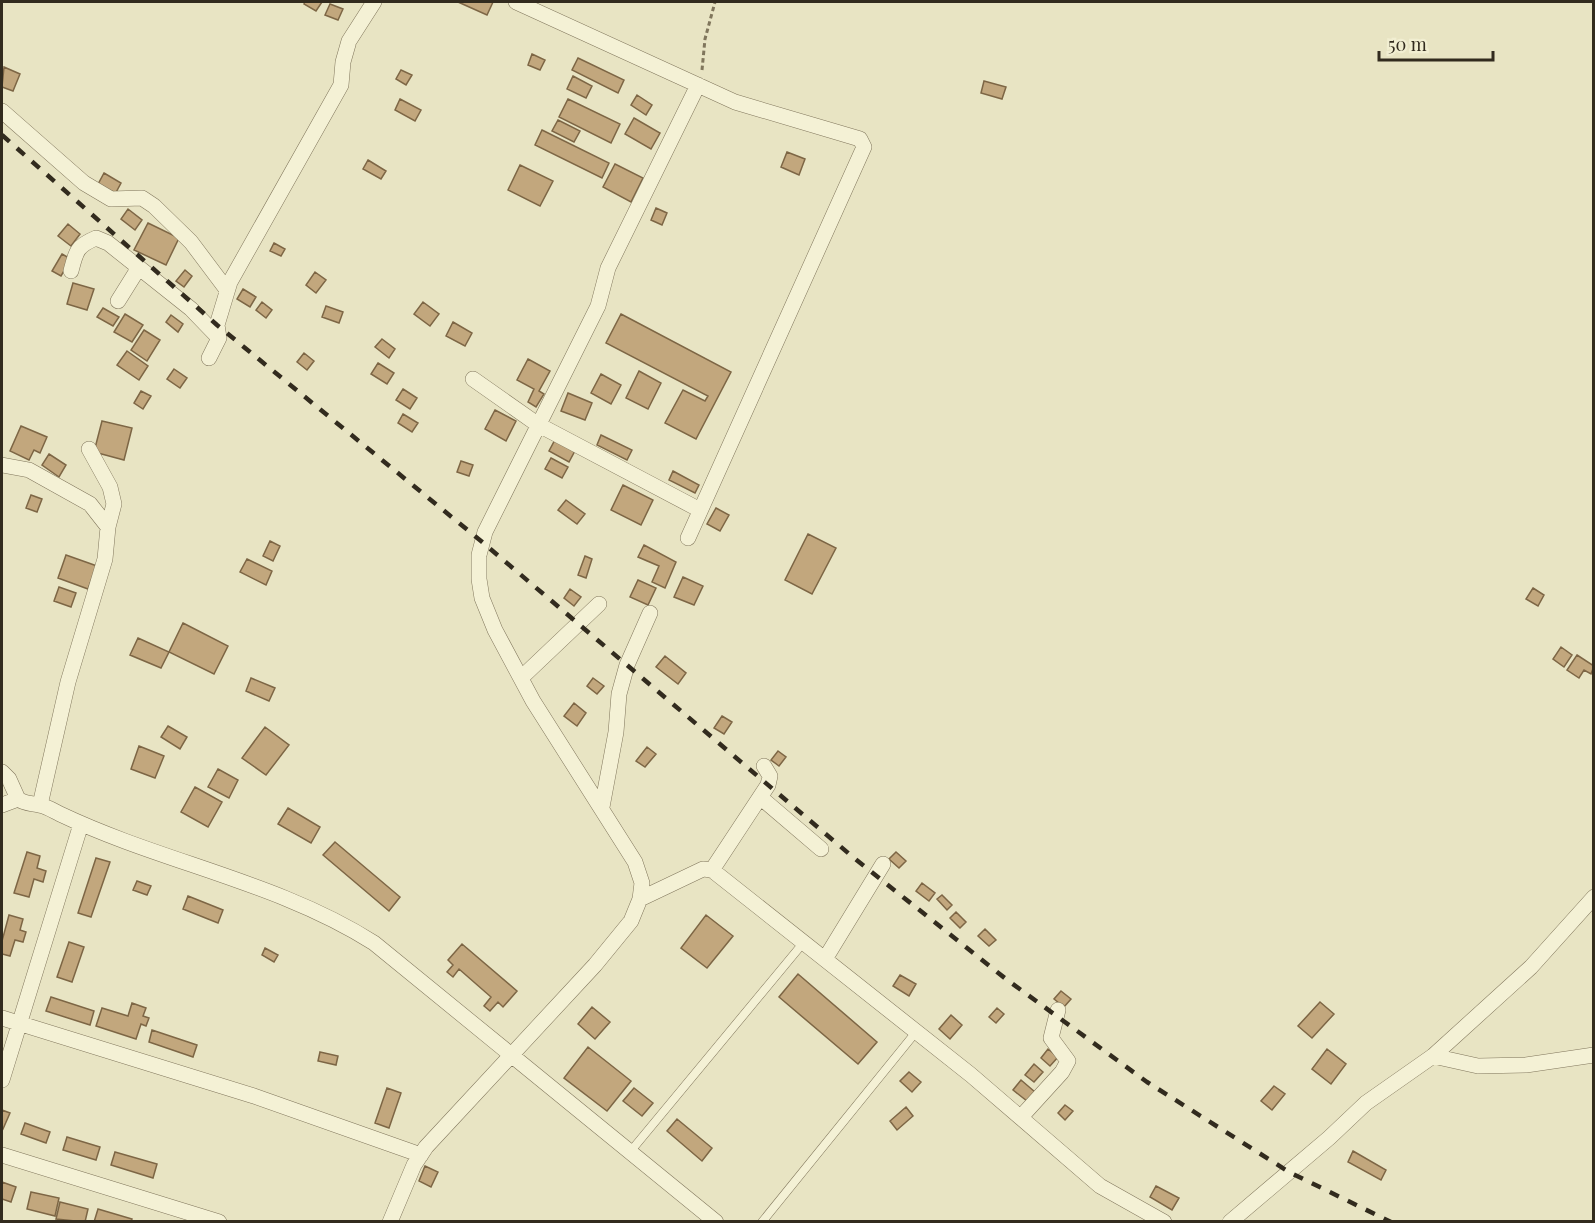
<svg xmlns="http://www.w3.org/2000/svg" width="1595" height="1223" font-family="'Playfair Display',serif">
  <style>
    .building { fill: #c2a77d; stroke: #7d6645; stroke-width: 1.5 }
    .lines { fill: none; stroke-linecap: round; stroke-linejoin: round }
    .service-casing { stroke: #80765c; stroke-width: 9 }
    .minor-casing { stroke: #80765c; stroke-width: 16 }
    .path { stroke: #80765c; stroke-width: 3; stroke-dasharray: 4.5 3; stroke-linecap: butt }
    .service { stroke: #f4f1d5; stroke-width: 8 }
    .minor { stroke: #f4f1d5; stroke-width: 15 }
    .rail { stroke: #322b1e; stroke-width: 4.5; stroke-dasharray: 10 10; stroke-linecap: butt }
  </style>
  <rect width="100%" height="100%" fill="#e8e4c3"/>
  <path class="building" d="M305 2H322L316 11 304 4Z
    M458 2H493L487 15Z
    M330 4 343 9 338 20 325 15Z
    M532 54 545 60 540 70 528 65Z
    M578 58 624 80 618 93 572 70Z
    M4 67 20 74 13 91 2 87Z
    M401 70 412 75 406 85 396 79Z
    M573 76 592 86 586 98 567 89Z
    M984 81 1006 87 1002 99 981 93Z
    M637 95 652 105 646 115 631 105Z
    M400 99 421 110 415 121 395 110Z
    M568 99 620 124 611 143 559 117Z
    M634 118 660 133 651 149 625 134Z
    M558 120 580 131 574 142 552 131Z
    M542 130 609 163 602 178 535 145Z
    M787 152 805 159 799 175 781 167Z
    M368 160 386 171 381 179 363 169Z
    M615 164 643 178 631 202 603 187Z
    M520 165 553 181 540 206 508 190Z
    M104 173 121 183 113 198 96 188Z
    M656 208 667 213 662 225 651 220Z
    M128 209 142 220 135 230 121 219Z
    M148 223 179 238 166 265 134 250Z
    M68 224 80 234 71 246 58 236Z
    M274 243 285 249 281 256 270 251Z
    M62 254 71 259 61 276 52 271Z
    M185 270 192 276 184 287 176 281Z
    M315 272 326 280 316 293 306 285Z
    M73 283 94 289 87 310 67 304Z
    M243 289 256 297 250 307 237 299Z
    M262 302 272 310 266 318 256 310Z
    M423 302 439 314 430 326 414 314Z
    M326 306 343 312 339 323 322 317Z
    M103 308 119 317 113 326 97 317Z
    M125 314 143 325 132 342 114 332Z
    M621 314 731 372 696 439 665 423 683 390 705 401 708 396 606 343Z
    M171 315 183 324 178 332 166 322Z
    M453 322 472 333 465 346 446 336Z
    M144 330 160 340 147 361 131 350Z
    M382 339 395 349 389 358 375 347Z
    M127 351 148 366 139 380 117 365Z
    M304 353 314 361 307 370 297 362Z
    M528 359 550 371 539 391 544 394 536 407 528 402 534 389 517 380Z
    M378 363 394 373 387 384 371 374Z
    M174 369 187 378 180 388 167 379Z
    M639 371 661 383 648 409 626 398Z
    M601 374 621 385 611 404 591 393Z
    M403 389 417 398 410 409 396 400Z
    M141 391 151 396 143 409 134 403Z
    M568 393 592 403 585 420 561 411Z
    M495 410 516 421 506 441 485 429Z
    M403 414 418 423 412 432 398 423Z
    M102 421 132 428 124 460 94 452Z
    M21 426 47 437 40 453 34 450 29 460 10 451Z
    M601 435 632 450 627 460 597 445Z
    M557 436 577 447 569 462 549 451Z
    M49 454 66 465 59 477 42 465Z
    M551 458 568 467 562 478 545 469Z
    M461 461 473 465 469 476 457 472Z
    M673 471 699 485 695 493 669 480Z
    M623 485 653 500 641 525 611 510Z
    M31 495 42 499 37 512 26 508Z
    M566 500 585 514 577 524 558 510Z
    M716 508 729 515 720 531 707 524Z
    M808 534 836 548 812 594 785 580Z
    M270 541 280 546 273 561 263 556Z
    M644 545 676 562 665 588 652 582 659 566 638 557Z
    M66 555 97 566 88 589 58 578Z
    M585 556 592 559 586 578 578 575Z
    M247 559 272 571 266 585 240 572Z
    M683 577 703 586 694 605 674 597Z
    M638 580 656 588 648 605 630 597Z
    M59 587 76 593 71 607 54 601Z
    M1533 588 1544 595 1538 606 1526 599Z
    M570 589 581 597 574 606 564 598Z
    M183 623 228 646 214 674 169 652Z
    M138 638 169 652 161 668 130 655Z
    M1561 647 1572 655 1564 667 1553 659Z
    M1577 655 1594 666 1591 674 1584 670 1579 678 1567 670Z
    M665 656 686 673 678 684 656 667Z
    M251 678 275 688 269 701 246 691Z
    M593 678 604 686 597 694 587 686Z
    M574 703 586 713 577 726 564 716Z
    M722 716 732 722 724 734 714 728Z
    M168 726 187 737 180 749 161 737Z
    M265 727 289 745 266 775 242 758Z
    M139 746 164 756 155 778 131 769Z
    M647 747 656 754 645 767 636 761Z
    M778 751 786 757 779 766 771 760Z
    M218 769 238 780 229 798 208 787Z
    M195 787 222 802 208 827 181 812Z
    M288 808 320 827 311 843 278 824Z
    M335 842 400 897 389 911 323 855Z
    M27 852 40 856 37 868 46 871 43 882 34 879 29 897 14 893Z
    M896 852 906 861 899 868 889 859Z
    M96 858 110 862 91 917 78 913Z
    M137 881 151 886 147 895 133 890Z
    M922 883 935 893 929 901 916 891Z
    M942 895 952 905 947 910 937 899Z
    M188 896 223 910 218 923 183 909Z
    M956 912 966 922 960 928 950 918Z
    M9 915 23 919 20 930 26 932 23 942 15 940 10 956 2 954V941Z
    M706 915 733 936 707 968 681 948Z
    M985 929 996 940 989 946 978 936Z
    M69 942 84 947 72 982 57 977Z
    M462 944 517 991 503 1007 498 1002 490 1011 484 1006 491 997 459 969 453 977 447 972 453 965 448 960Z
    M265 948 278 955 274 962 262 955Z
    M798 974 877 1042 858 1064 779 997Z
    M900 975 916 984 909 996 893 986Z
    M1061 991 1071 999 1064 1007 1054 999Z
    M51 997 94 1011 90 1025 46 1011Z
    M1320 1002 1334 1014 1312 1038 1298 1026Z
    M132 1003 146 1008 143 1016 149 1018 146 1026 141 1024 136 1039 96 1026 102 1008 128 1016Z
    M592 1007 610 1022 595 1039 578 1024Z
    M997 1008 1004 1014 996 1023 989 1017Z
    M951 1015 962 1025 950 1039 939 1029Z
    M152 1030 197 1045 193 1057 149 1042Z
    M588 1047 631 1081 607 1111 564 1078Z
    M1048 1049 1058 1057 1050 1066 1041 1058Z
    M1327 1049 1346 1064 1331 1084 1312 1069Z
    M320 1052 338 1056 336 1065 318 1061Z
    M1034 1064 1043 1072 1034 1082 1025 1075Z
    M909 1072 921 1082 912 1092 900 1081Z
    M1021 1080 1035 1092 1027 1101 1013 1090Z
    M1274 1086 1285 1094 1272 1110 1261 1101Z
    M387 1088 401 1093 389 1128 375 1123Z
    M634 1088 653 1103 642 1116 623 1101Z
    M1065 1105 1073 1111 1065 1120 1058 1113Z
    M906 1107 913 1116 897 1130 890 1121Z
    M2 1110 10 1113 3 1129 2 1128Z
    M677 1119 712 1148 702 1161 667 1131Z
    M25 1123 50 1132 46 1143 21 1134Z
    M67 1137 100 1147 96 1160 63 1150Z
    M1353 1151 1386 1170 1381 1180 1348 1162Z
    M115 1152 157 1164 153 1178 111 1165Z
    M425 1166 438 1172 431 1187 419 1181Z
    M2 1182 16 1187 11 1202 2 1199Z
    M1156 1186 1179 1198 1172 1210 1150 1197Z
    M31 1192 59 1198 55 1216 27 1209Z
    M60 1202 88 1209 85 1222 56 1219Z
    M98 1209 132 1219 131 1222H94Z"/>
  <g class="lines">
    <defs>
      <path id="service" d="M630 1152 804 942
        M762 1222 916 1032"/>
      <path id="minor" d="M516 2 735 102 860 139 864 147 688 538
        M2 111 84 183 111 199 142 198 154 206 191 242 227 290
        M71 271C76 251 77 246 96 238L108 243 191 309 219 338 209 358
        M118 301 138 269
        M219 338 217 325 230 282 341 85 343 62 349 41 374 2
        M473 379 537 424 700 510
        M89 449 110 487 114 504 108 527
        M2 465 29 470 90 504 108 527 105 559 68 682 40 805
        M521 678 599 604
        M2 772 9 779 18 799
        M760 797 821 849
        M2 805 18 799C25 804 31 803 39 805 46 806 54 811 60 814 163 863 278 882 374 943L716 1222
        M602 807 616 732 619 694 627 665 650 613
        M712 870 768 785 770 776 764 766
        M640 899 703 869 712 870 971 1075 1100 1186 1164 1222
        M825 959 883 864
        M2 1018 254 1096 421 1155
        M1433 1056 1478 1066 1526 1065 1594 1055
        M2 1080 81 824
        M1021 1117 1062 1072 1068 1061 1051 1038 1058 1010
        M2 1155 219 1222
        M390 1222 414 1165 426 1147 595 965 631 921 640 899 642 883 635 862 533 701 495 630 482 598 479 579V555L485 532 598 306 608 268 698 85
        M1230 1222 1329 1138 1366 1103 1433 1056 1531 967 1594 897"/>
    </defs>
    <use href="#service" class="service-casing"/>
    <use href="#minor" class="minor-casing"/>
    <path class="path" d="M702 70 705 39 715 2"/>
    <use href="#service" class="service"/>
    <use href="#minor" class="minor"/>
    <path class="rail" d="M2 135 217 325 481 541 854 858 1006 979 1147 1082 1289 1172 1391 1222"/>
  </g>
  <rect width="1595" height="1223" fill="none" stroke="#322b1e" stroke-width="6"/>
  <path d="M1379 51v9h114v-9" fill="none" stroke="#322b1e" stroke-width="3"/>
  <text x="1388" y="51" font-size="18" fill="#322b1e" stroke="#f1eed1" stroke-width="4.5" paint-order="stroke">50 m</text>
</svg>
